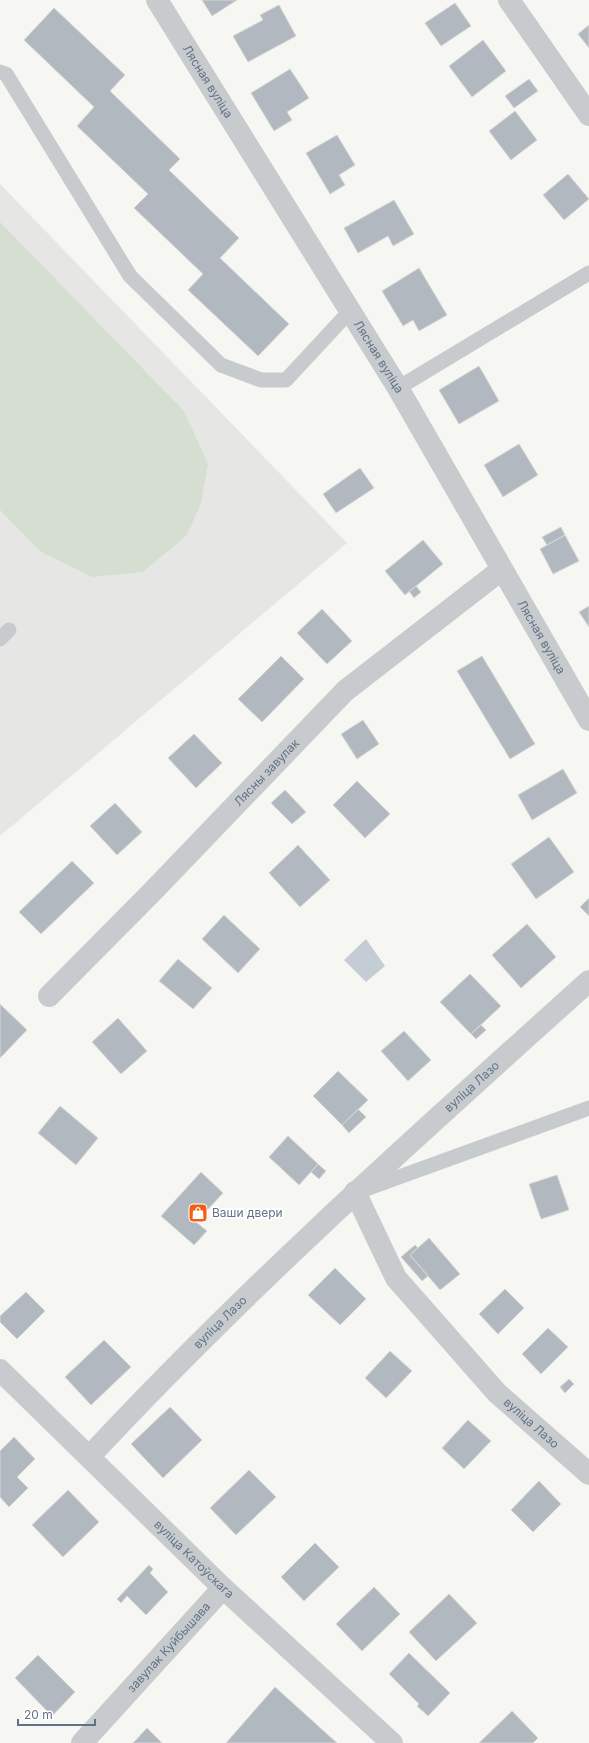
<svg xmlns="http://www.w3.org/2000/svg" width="589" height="1743" font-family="Inter,sans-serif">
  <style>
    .built { fill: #e6e7e5 }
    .green { fill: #d6ded2 }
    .water { fill: #c4cdd3 }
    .building { fill: #b2b8bf; stroke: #d7d7d4 }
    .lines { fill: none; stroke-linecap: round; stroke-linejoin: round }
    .service { stroke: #c8cbce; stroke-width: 15 }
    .minor { stroke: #c8cbce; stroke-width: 22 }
    .labels { text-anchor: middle; stroke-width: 4; stroke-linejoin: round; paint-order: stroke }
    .street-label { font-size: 12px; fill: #627286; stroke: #fff }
    .poi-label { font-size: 12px; fill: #627286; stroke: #fff; text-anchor: start }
  </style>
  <rect width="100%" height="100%" fill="#f6f6f2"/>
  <path class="built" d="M0 184 347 543 0 836Z"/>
  <path class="green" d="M0 222 184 411 208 464 201 503 187 535 143 572 92 577 41 552 0 510Z"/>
  <path class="water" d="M366 939 385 966 366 982 344 960Z"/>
  <path class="building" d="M202 0H237L212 16Z
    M455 3 471 26 441 46 425 23Z
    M279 5 296 36 248 62 233 36 263 20 260 15Z
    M54 8 125 75 110 91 180 159 169 170 239 238 220 258 289 324 258 356 188 290 203 274 134 208 148 194 77 126 94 107 24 40Z
    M589 25V48L578 34Z
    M483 40 506 71 472 97 449 66Z
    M290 69 309 98 287 112 292 120 274 131 251 93Z
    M529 79 538 91 514 108 505 96Z
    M515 111 537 140 511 160 489 131Z
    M337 135 355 165 339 175 345 185 330 194 306 153Z
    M568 174 589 199 564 220 543 195Z
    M394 200 414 234 393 246 388 236 358 253 344 228Z
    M419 268 447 315 419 331 413 320 403 326 382 291Z
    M479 366 499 401 459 424 439 390Z
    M519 444 538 475 503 497 484 465Z
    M360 468 374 488 336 513 323 494Z
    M561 527 565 535 547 545 542 537Z
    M565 535 579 561 553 574 540 549Z
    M423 540 443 564 405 595 385 571Z
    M416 586 421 592 414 598 409 591Z
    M589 606V627L579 612Z
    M322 609 352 641 327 664 297 633Z
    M281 656 304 679 262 722 238 699Z
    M482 656 535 744 510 759 457 671Z
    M363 720 379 744 357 759 341 734Z
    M194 734 222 763 196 788 168 758Z
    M563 769 577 793 532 820 518 795Z
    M357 781 390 814 365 838 333 805Z
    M285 790 306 812 292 824 271 803Z
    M115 803 142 832 117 855 90 826Z
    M549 837 574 872 536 899 511 864Z
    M298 845 330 880 300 907 269 873Z
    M72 861 94 883 41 934 19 912Z
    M589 898V916L580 907Z
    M224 915 260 949 238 973 202 939Z
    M527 924 556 957 521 988 492 955Z
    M178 959 212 988 193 1009 159 981Z
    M470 974 501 1006 471 1034 440 1002Z
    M0 1004 27 1030 0 1058Z
    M118 1018 147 1051 121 1074 92 1042Z
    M481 1025 486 1030 476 1039 471 1034Z
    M404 1031 431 1060 408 1081 381 1051Z
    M338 1071 368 1100 342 1125 313 1096Z
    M60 1106 98 1138 76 1165 38 1133Z
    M358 1109 366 1117 349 1133 342 1125Z
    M288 1136 318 1164 299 1185 269 1157Z
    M318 1164 326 1171 319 1179 311 1172Z
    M201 1172 223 1193 196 1222 207 1231 194 1245 161 1216Z
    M557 1175 569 1210 541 1219 529 1184Z
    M429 1238 460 1274 440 1290 410 1255Z
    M415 1245 418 1248 410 1255 428 1276 422 1281 401 1257Z
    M335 1268 366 1299 340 1325 308 1295Z
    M505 1289 524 1308 498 1334 479 1314Z
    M26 1292 45 1311 17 1339 0 1322V1316Z
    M548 1328 568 1347 541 1374 522 1354Z
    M104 1340 131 1367 91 1405 65 1377Z
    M390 1351 412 1371 386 1398 365 1378Z
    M569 1379 574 1384 565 1393 560 1387Z
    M170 1407 202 1440 163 1478 131 1444Z
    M468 1420 491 1441 464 1469 442 1448Z
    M14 1437 35 1459 17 1477 28 1488 9 1507 0 1497V1451Z
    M249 1470 276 1497 236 1535 210 1508Z
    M539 1481 561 1504 533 1532 511 1510Z
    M68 1490 99 1522 63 1557 32 1525Z
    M315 1543 339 1567 304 1601 281 1577Z
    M149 1565 153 1569 150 1573 168 1592 146 1615 127 1596 121 1603 117 1599Z
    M374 1587 400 1614 362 1651 336 1624Z
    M449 1594 477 1623 436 1661 409 1632Z
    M409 1653 450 1693 428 1716 417 1706 419 1704 389 1674Z
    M38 1655 75 1692 52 1716 15 1678Z
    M275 1687 337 1743H226Z
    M512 1711 538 1738 533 1743H479Z
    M147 1728 162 1743H133Z"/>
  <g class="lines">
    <path class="service" d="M0 72 6 74 130 276 221 365 261 380H286L350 311
      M398 388 589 273
      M0 639 9 630
      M366 1189 589 1108"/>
    <g class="minor">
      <path id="s1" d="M157 0 398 388 589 720"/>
      <path d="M509 0 589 115"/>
      <path id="s2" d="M49 996 154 890 345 691 501 570"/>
      <path id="s3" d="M355 1192 396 1278 497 1393 589 1474"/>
      <path id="s4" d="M0 1370 223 1588 392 1743"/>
      <path id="s5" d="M89 1457C246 1288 418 1135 589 981"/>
      <path id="s6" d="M82 1743 223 1588"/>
    </g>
  </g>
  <defs>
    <symbol id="shop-square" viewBox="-11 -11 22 22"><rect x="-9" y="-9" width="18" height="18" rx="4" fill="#f45d14" stroke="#fff"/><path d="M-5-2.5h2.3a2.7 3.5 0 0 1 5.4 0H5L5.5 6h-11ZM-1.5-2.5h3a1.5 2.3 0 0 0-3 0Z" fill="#fff"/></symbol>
  </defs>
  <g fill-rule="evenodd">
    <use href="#shop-square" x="187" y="1202" width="22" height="22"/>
  </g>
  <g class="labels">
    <g class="street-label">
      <text dy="4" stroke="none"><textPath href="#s1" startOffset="96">Лясная вуліца</textPath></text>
      <text dy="4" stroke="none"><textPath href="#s1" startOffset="420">Лясная вуліца</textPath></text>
      <text dy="4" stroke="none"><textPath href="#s1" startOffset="744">Лясная вуліца</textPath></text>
      <text dy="4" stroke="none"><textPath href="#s2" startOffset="312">Лясны завулак</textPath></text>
      <text dy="4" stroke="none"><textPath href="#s5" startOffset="533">вуліца Лазо</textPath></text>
      <text dy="4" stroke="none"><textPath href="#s5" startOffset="188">вуліца Лазо</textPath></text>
      <text dy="4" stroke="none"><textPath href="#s3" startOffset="294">вуліца Лазо</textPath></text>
      <text dy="4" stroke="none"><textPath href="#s4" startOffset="271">вуліца Катоўскага</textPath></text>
      <text dy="4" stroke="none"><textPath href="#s6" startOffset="129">завулак Куйбышава</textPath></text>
    </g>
    <g class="poi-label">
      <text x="212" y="1217">Ваши двери</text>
    </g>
  </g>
  <path d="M18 1719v6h77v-6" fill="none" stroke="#627286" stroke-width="2"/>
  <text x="24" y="1719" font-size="12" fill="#627286" stroke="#ffffff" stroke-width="3" paint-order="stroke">20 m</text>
</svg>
